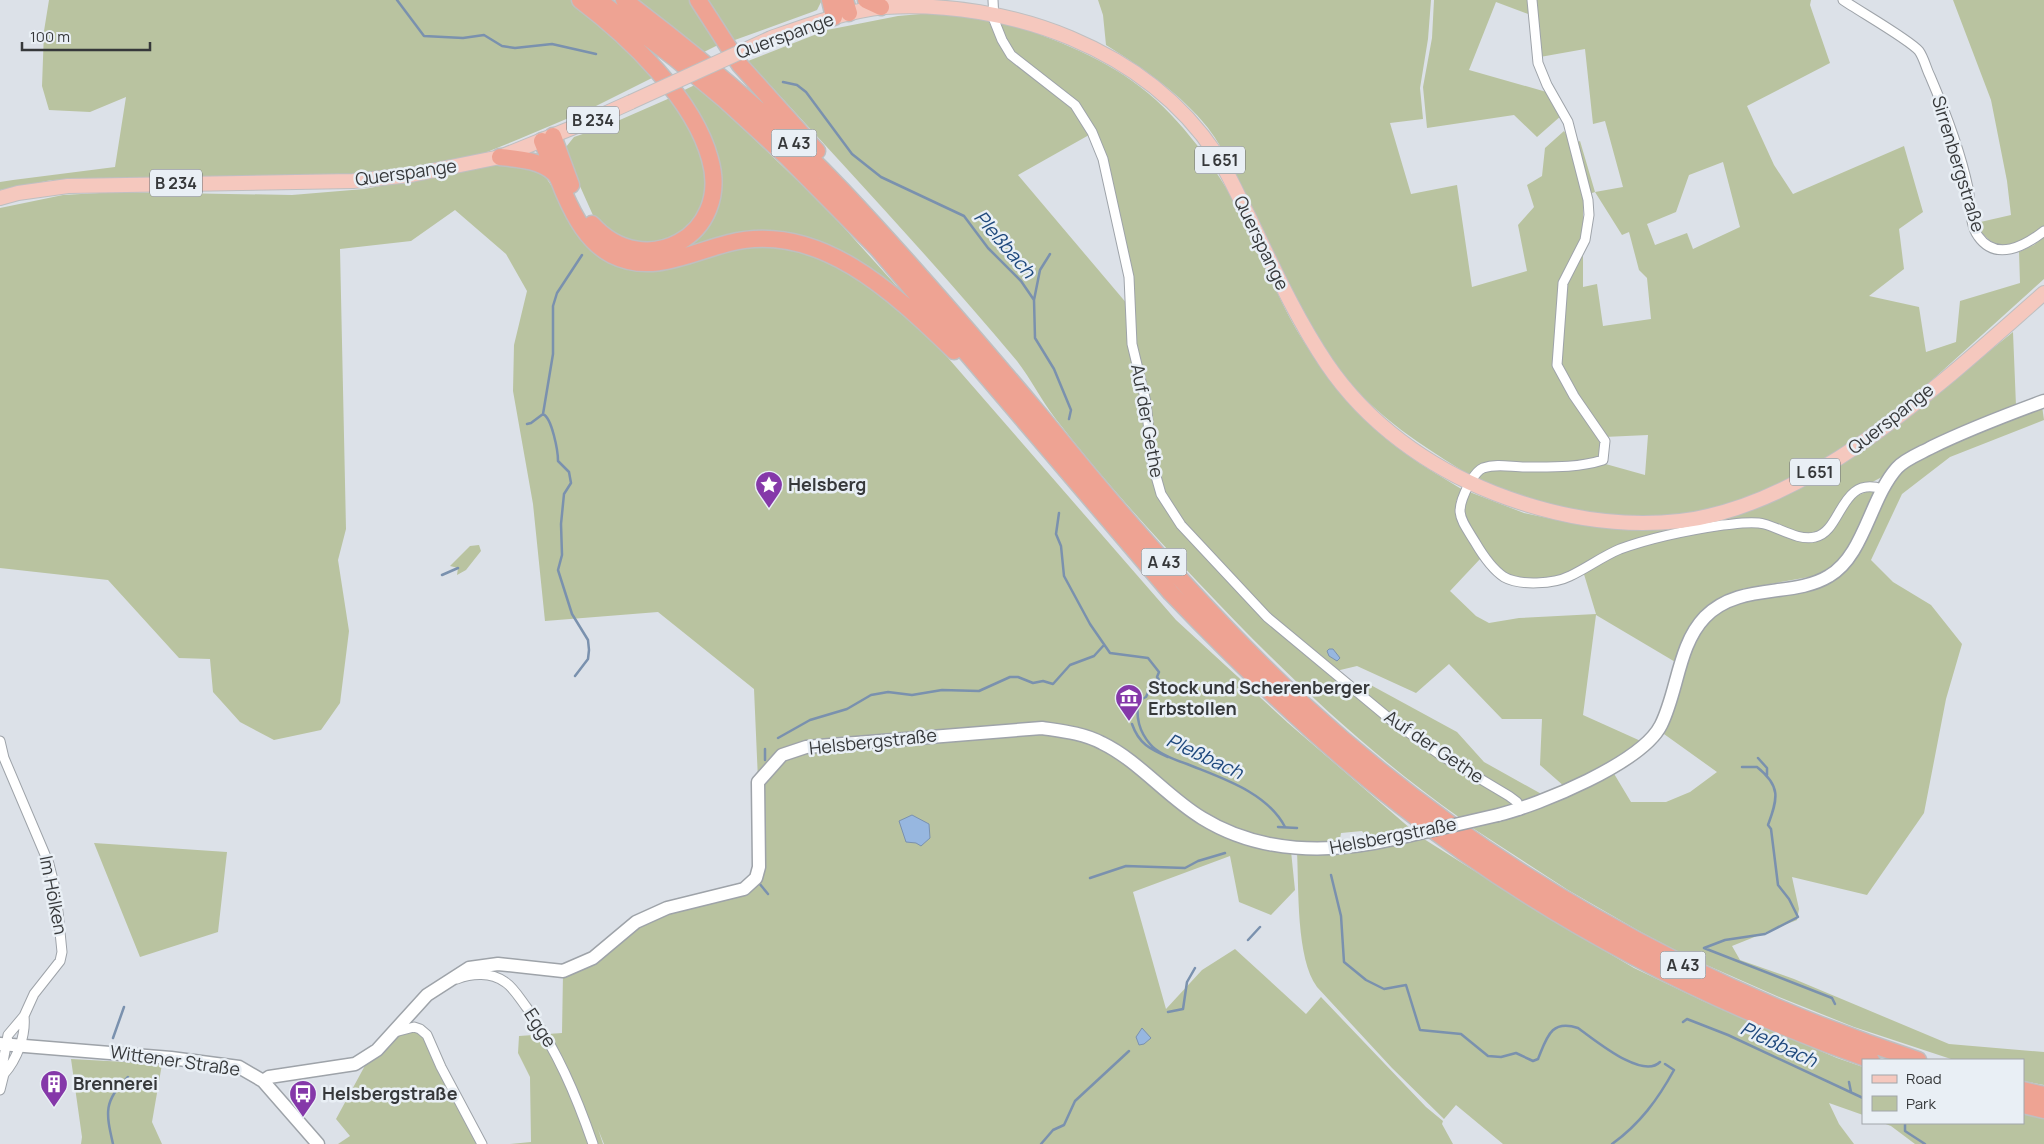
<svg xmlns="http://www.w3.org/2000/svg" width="2044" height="1144" font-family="Manrope,sans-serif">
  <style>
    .green { fill: #b9c3a0; fill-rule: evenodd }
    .water { fill: #97b7e0; stroke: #7a91ae }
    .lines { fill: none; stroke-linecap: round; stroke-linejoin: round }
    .stream { stroke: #7a91ae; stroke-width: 2.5 }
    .street-casing { stroke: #9ea3a9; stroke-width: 11 }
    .secondary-casing { stroke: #9ea3a9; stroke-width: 15 }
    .primary-casing { stroke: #bfbfc0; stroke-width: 16 }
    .highway-casing { stroke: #bfbfc0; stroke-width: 19 }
    .street { stroke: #fff; stroke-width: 9 }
    .secondary { stroke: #fff; stroke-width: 12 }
    .primary { stroke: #f5c8be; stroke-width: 14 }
    .highway { stroke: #eea393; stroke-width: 16 }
    .secondary-bridge-casing { stroke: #9ea3a9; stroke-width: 15; stroke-linecap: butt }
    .primary-bridge-casing { stroke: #bfbfc0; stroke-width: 16; stroke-linecap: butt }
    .secondary-bridge { stroke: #fff; stroke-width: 12 }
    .primary-bridge { stroke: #f5c8be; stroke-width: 14 }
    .labels { text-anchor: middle; stroke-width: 5; stroke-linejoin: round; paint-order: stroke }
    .shield { fill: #e9eff5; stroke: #6c6f72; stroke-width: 1 }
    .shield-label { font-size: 16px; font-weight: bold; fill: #36383a }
    .street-label { font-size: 18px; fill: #36383a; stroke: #e9eff5 }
    .poi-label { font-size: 18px; font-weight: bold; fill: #36383a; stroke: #e9eff5; text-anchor: start }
    .water-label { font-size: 19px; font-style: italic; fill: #1f497d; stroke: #e9eff5 }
  </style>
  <rect width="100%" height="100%" fill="#dce1e8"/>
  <path class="green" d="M49 0H572L627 50 652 78 590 109 519 139 482 154 445 163 348 175 52 180 0 190V182L13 180 115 167 126 97 90 112 49 110 42 86 44 31Z
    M639 0H695L722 43 704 52Z
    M707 0H822L817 10 812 12 732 41Z
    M1098 0H1431L1428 39 1420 88 1423 119 1390 123 1411 194 1457 185 1472 287 1527 271 1518 225 1534 207 1527 185 1542 176 1545 148 1564 131 1572 144 1580 141 1595 192 1623 187 1605 121 1593 124 1585 49 1540 57 1537 6 1533 0H1811L1810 5 1830 63 1747 106 1774 165 1793 194 1904 146 1923 212 1899 229 1904 269 1869 296 1919 307 1926 352 1956 342 1960 301 2020 283 2019 252 2034 245 2044 237V279L1889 419 1861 440 1748 500 1679 515 1634 518 1550 507 1477 479 1481 472 1486 469 1602 463 1645 475 1648 435 1604 437 1602 460 1583 463H1500L1471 476C1424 447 1376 417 1342 373 1307 327 1277 263 1252 211 1239 183 1227 153 1208 128 1180 93 1144 69 1106 45L1103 15ZM1723 162 1740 227 1693 249 1687 233 1655 245 1647 224 1676 212 1689 175ZM1595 192 1622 235 1629 232 1639 270 1647 278 1651 319 1603 326 1597 284 1583 287V196Z
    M1434 0H1530L1531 15 1496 2 1469 70 1550 93 1562 115 1537 137 1514 115 1427 128 1423 87 1432 38Z
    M1953 0H2044V226C2020 246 1994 258 1976 223L2011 215 2007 181 1991 100Z
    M943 12 987 19 1010 58 1072 109 1089 135 1018 175 1128 305 1159 496 1255 607 1344 683H1367L1457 732 1484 762 1545 796 1460 818C1362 749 1278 667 1196 580 1147 528 1098 474 1055 418 1041 400 1031 379 1017 361 931 258 838 160 748 61L827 30 898 16Z
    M1000 20C1056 40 1111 59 1156 100 1196 137 1226 183 1250 232 1267 267 1280 304 1301 337 1328 381 1363 424 1406 454 1424 467 1444 478 1463 490L1456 501 1461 520 1481 558 1450 591 1476 616 1489 623 1519 618 1596 614 1583 571 1618 551 1706 530 1762 525 1816 539 1850 499 1880 486 1845 557 1820 575 1742 589 1717 602 1677 663 1596 615 1583 715 1643 742 1565 787 1540 765 1542 719H1502L1449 664 1416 693 1357 666 1336 671 1269 615 1183 522 1163 493 1154 462 1134 344 1131 276 1105 159 1077 105 1014 54 1005 39Z
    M697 84 828 210 929 322C888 287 842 246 787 238 754 234 728 241 698 250 604 280 581 234 552 155L555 154C566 180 575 210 594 232 619 260 663 265 693 240 701 234 705 224 711 216 715 210 719 201 720 192 724 154 698 123 678 93Z
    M670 98 696 141 710 176 698 218 667 243H627L596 222 575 175 566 147 574 137 606 126Z
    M508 163 541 170 591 246 728 251 762 244 804 251 845 270 890 301 929 336 1176 620 1288 723 1411 829 1381 839 1369 841 1362 831 1341 833 1339 845 1265 839 1230 828 1202 813 1075 730 806 745 758 780 754 689 658 612 545 621 533 504 513 391 514 345 527 291 506 254 455 210 411 241 340 249 346 529 338 560 349 631 340 703 321 730 274 740 240 722 213 692 210 659 179 658 108 580 0 568V208L63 195 118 192 292 195 364 189Z
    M2013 332 2016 406 1846 496 1825 528 1816 534 1805 535 1763 521 1645 538 1568 575 1544 581 1504 575 1486 556 1466 521 1464 512 1467 491 1524 513 1580 525 1631 527 1780 497 1841 465 1893 429Z
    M2042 406 2044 420 1950 457 1902 494 1871 560 1893 582 1931 605 1962 644 1946 699 1924 813 1867 895 1792 877 1799 909 1797 920 1732 946 1740 960 1794 979 1949 1044 2044 1052V1085L2023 1081V1060H1954L1854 1027 1779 997 1686 956 1639 931 1568 890 1471 827 1613 772 1631 802H1666L1690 792 1717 772 1664 734 1694 642 1708 621 1722 610 1747 599 1836 578 1890 483 1903 467 1922 456Z
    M479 545 481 551 466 570 457 575 458 568 450 566 470 546Z
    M1042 730 1099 744 1200 821 1291 851 1295 890 1271 915 1239 902 1230 856 1133 892 1166 1009 1202 970 1235 949 1306 1014 1321 997 1426 1107 1443 1121 1442 1124 1453 1144H604L598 1129 603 1144H510L531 1142 530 1077 518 1053 519 1036 562 1033 563 974 636 926 756 883 761 783 783 756 806 749Z
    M1424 839 1552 920 1634 968 1703 1001 1837 1058 1863 1067V1115L1829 1103 1839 1124 1854 1144H1503L1456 1105 1444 1119 1392 1068 1317 987C1296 958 1299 889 1297 852 1339 857 1383 848 1424 839Z
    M94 843 227 852 218 932 140 957Z
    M415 1030 424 1036 478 1144H338L350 1136 336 1119 368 1060 396 1034Z
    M71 1059 162 1064 152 1122 162 1144H81L82 1137Z
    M2023 1113 2044 1118V1144H1915L1891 1126 1883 1123H2023Z"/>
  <path class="water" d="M1329 649H1333L1340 658 1337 661 1329 656 1327 651Z
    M912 815 929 824 930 838 921 846 916 843 906 842 899 821Z
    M1142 1028 1151 1038 1144 1044 1139 1045 1136 1037Z"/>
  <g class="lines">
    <path class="stream" d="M397 0 424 36 463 38 484 35 502 46 515 48 552 44 596 54
      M783 82 797 85 806 92 852 154 881 177 964 216 988 248 1021 281 1034 300 1035 338 1054 369 1071 410 1069 419
      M1034 300 1040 270 1050 254
      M527 424 531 423 543 414
      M1059 513 1056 534 1061 546 1064 576 1090 624 1110 653 1148 658 1159 672 1157 677 1163 685 1161 687 1150 688 1146 697 1138 701C1136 718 1139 731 1150 744 1158 754 1175 760 1187 764 1221 778 1267 792 1285 827
      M442 575 458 568
      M575 676 588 659 589 650 588 640 572 614 558 570 562 555 561 524 564 494 571 483 569 472 558 461C558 451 552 418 543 414L553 354V306L557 293 582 255
      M1132 724C1139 744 1150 749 1168 757
      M778 738 810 720 847 709 871 695 888 692 912 695 942 690 979 691 1010 677H1018L1033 683 1043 681 1053 684 1070 665 1094 656 1104 645
      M1758 758 1767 768V775
      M765 760V749
      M1742 767H1757C1781 786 1778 798 1768 825L1771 829 1778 885 1789 899 1798 917 1765 934 1725 940 1704 948 1832 998 1835 1004
      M1278 827 1297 828
      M1331 875 1341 916 1344 962 1366 980 1384 989 1406 985 1420 1030 1461 1034 1488 1056 1501 1057 1516 1053 1533 1061 1538 1059C1547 1037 1551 1019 1578 1028 1594 1039 1642 1080 1660 1062
      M1090 878 1126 866 1185 868 1198 861 1225 853
      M759 883 768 894
      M1248 940 1260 927
      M1168 1012 1183 1009 1187 982 1195 968
      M1683 1022 1687 1019 1728 1035 1863 1098
      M113 1038 124 1007
      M1849 1082 1851 1092
      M1905 1123V1131L1925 1144
      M113 1144C106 1113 103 1101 128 1077
      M1041 1144 1053 1130 1064 1125 1075 1101 1129 1051
      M1612 1144C1640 1124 1658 1099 1674 1070L1665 1064"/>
    <defs>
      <path id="street" d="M993 0 994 20 1002 40 1011 55 1075 105 1092 132 1103 159 1129 277 1132 344 1146 402 1152 462 1161 494 1181 525 1267 617 1391 720 1442 756 1509 796 1517 802 1520 810
        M1532 0 1538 63 1547 85 1568 122 1588 200 1589 215 1585 240 1563 283 1557 365 1574 396 1605 441 1603 460C1578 468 1551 467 1525 467 1511 467 1497 463 1483 468 1476 471 1473 478 1469 484 1454 513 1459 516 1475 542 1482 554 1492 569 1504 577 1520 586 1554 584 1570 576 1587 568 1603 556 1620 549 1653 537 1689 530 1723 525 1735 524 1752 521 1764 524 1780 528 1798 541 1815 537 1842 532 1840 475 1882 489
        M1843 0C1859 11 1910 40 1919 51 1924 58 1926 68 1930 76 1945 111 1960 150 1968 188 1971 203 1969 224 1978 236 1996 262 2025 246 2044 231
        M0 741 4 758 49 864 56 892 62 952 60 961 34 994 24 1016 8 1035 3 1062 4 1074 0 1090
        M457 979C472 973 491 972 505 982 514 988 520 999 527 1008 557 1050 576 1095 593 1144
        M395 1032 414 1027 420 1029 427 1035 441 1067 482 1144
        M4 1074C17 1059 26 1036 24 1016"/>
      <path id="secondary" d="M1498 815C1539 805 1642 763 1661 725 1678 691 1678 645 1705 617 1739 582 1793 598 1829 576 1864 556 1870 498 1897 468 1905 459 1921 453 1932 447 1969 429 2006 415 2044 401
        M0 1044 171 1058 239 1067 263 1081 318 1144
        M263 1081 269 1077 355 1064 377 1050 427 995 469 968 498 964 563 971 593 958 636 922 667 908 744 889 756 878 759 867 758 782 782 755 806 747 1042 728C1062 731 1083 733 1102 743 1139 761 1167 797 1202 818 1260 854 1330 854 1394 839"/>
      <path id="primary" d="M771 38C808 25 846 11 885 7 1010 0 1145 48 1216 154 1229 174 1238 196 1249 217 1273 267 1296 318 1327 364 1367 423 1428 467 1494 493 1553 516 1616 528 1680 521 1813 506 1947 378 2044 293
        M0 198 18 193 68 186 353 181 411 175 500 157 589 121 631 102"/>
      <path id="highway" d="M580 0C629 37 694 99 710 159 732 235 645 283 592 224
        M598 0 676 59 725 100 787 157 877 248 1171 593C1243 668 1318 741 1400 805 1541 916 1702 1000 1871 1060
        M624 0C701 58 775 120 842 190 910 262 975 338 1039 414 1083 467 1125 520 1172 570 1214 616 1257 662 1303 704 1479 866 1691 986 1918 1060
        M698 0 740 65 817 151
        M830 0 834 17
        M845 0 849 13
        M866 0 881 7
        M553 136 571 185
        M542 141 555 173
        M500 157C518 159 540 160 554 173 559 177 561 187 564 193 574 216 588 243 612 255 652 275 689 253 729 243 819 220 895 294 954 351
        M2023 1090 2044 1095
        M2023 1105 2044 1110"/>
    </defs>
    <use href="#street" class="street-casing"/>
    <use href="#secondary" class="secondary-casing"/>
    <use href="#primary" class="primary-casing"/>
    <use href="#highway" class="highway-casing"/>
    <use href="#street" class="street"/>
    <use href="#secondary" class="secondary"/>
    <use href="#primary" class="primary"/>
    <use href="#highway" class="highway"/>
    <defs>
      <path id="secondary-bridge" d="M1394 839 1498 815"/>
      <path id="primary-bridge" d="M631 102 771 38"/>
    </defs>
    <use href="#secondary-bridge" class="secondary-bridge-casing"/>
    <use href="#primary-bridge" class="primary-bridge-casing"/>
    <use href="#secondary-bridge" class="secondary-bridge"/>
    <use href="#primary-bridge" class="primary-bridge"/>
  </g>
  <defs>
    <symbol id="sight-pin" viewBox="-11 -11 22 30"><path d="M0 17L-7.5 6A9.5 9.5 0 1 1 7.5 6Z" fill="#8538a9" stroke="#e9eff5"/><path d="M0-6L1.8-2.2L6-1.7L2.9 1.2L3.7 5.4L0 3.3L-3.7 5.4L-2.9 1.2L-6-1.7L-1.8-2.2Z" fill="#fff"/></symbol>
    <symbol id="museum-pin" viewBox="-11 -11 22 30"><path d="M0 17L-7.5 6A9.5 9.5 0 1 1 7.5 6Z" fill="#8538a9" stroke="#e9eff5"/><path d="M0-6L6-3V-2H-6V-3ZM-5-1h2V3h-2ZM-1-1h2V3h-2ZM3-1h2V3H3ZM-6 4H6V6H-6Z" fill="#fff"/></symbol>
    <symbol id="building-pin" viewBox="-11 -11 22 30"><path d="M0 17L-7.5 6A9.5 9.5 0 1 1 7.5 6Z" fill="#8538a9" stroke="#e9eff5"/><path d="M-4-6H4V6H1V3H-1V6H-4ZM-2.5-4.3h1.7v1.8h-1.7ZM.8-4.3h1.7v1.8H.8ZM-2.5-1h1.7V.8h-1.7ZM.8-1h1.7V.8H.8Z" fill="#fff"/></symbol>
    <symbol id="bus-pin" viewBox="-11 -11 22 30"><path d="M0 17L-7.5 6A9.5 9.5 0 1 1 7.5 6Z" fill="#8538a9" stroke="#e9eff5"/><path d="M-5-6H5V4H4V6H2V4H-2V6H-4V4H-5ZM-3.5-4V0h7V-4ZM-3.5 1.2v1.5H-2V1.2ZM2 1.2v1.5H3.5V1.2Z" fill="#fff"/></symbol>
  </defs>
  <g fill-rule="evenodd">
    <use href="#sight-pin" x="753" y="469" width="32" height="43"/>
    <use href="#museum-pin" x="1113" y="682" width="32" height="43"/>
    <use href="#building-pin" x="38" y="1068" width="32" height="43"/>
    <use href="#bus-pin" x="287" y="1078" width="32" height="43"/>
  </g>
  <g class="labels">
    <g class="shield">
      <rect x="567" y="106.5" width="52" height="27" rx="4"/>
      <rect x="771.5" y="129.5" width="45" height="27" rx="4"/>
      <rect x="1195" y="146.5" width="50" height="27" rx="4"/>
      <rect x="150" y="169.5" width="52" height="27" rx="4"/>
      <rect x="1790" y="458.5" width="50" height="27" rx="4"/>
      <rect x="1141.5" y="548.5" width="45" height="27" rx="4"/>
      <rect x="1660.5" y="951.5" width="45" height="27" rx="4"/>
    </g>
    <g class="shield-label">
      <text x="593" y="126">B 234</text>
      <text x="794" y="149">A 43</text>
      <text x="1220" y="166">L 651</text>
      <text x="176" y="189">B 234</text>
      <text x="1815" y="478">L 651</text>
      <text x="1164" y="568">A 43</text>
      <text x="1683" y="971">A 43</text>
    </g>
    <g class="street-label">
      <text transform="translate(785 36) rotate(-20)" y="6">Querspange</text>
      <text transform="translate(1958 164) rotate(73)" y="6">Sirrenbergstraße</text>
      <text transform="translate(406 173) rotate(-8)" y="6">Querspange</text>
      <text transform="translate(1261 243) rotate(64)" y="6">Querspange</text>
      <text transform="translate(1891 419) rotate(-38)" y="6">Querspange</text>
      <text transform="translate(1147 421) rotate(80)" y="6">Auf der Gethe</text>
      <text transform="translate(873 742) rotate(-6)" y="6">Helsbergstraße</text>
      <text transform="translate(1434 747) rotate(34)" y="6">Auf der Gethe</text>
      <text transform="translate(1393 836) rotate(-11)" y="6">Helsbergstraße</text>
      <text transform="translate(53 895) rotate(79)" y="6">Im Hölken</text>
      <text transform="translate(540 1028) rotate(57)" y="6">Egge</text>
      <text transform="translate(175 1061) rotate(8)" y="6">Wittener Straße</text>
    </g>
    <g class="poi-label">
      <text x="788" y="491">Helsberg</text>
      <text x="1148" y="694">Stock und Scherenberger<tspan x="1148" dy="21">Erbstollen</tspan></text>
      <text x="73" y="1090">Brennerei</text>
      <text x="322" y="1100">Helsbergstraße</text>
    </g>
    <g class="water-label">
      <text transform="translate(1005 244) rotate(49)" y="7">Pleßbach</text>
      <text transform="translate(1205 756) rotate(25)" y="7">Pleßbach</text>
      <text transform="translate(1779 1044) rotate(25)" y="7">Pleßbach</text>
    </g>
  </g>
  <rect x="1862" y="1059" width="162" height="65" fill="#e9eff5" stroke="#a1a6aa"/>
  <rect x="1872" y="1075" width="25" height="8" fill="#f5c8be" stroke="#a1a6aa"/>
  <text x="1906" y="1084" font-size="15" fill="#36383a">Road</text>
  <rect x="1872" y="1096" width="25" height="15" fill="#b9c3a0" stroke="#a1a6aa"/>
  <text x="1906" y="1109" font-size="15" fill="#36383a">Park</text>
  <path d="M22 42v8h128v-8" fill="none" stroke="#36383a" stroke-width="2.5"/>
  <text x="30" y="42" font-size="15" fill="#36383a" stroke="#e9eff5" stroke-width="4" paint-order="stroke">100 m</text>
</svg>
